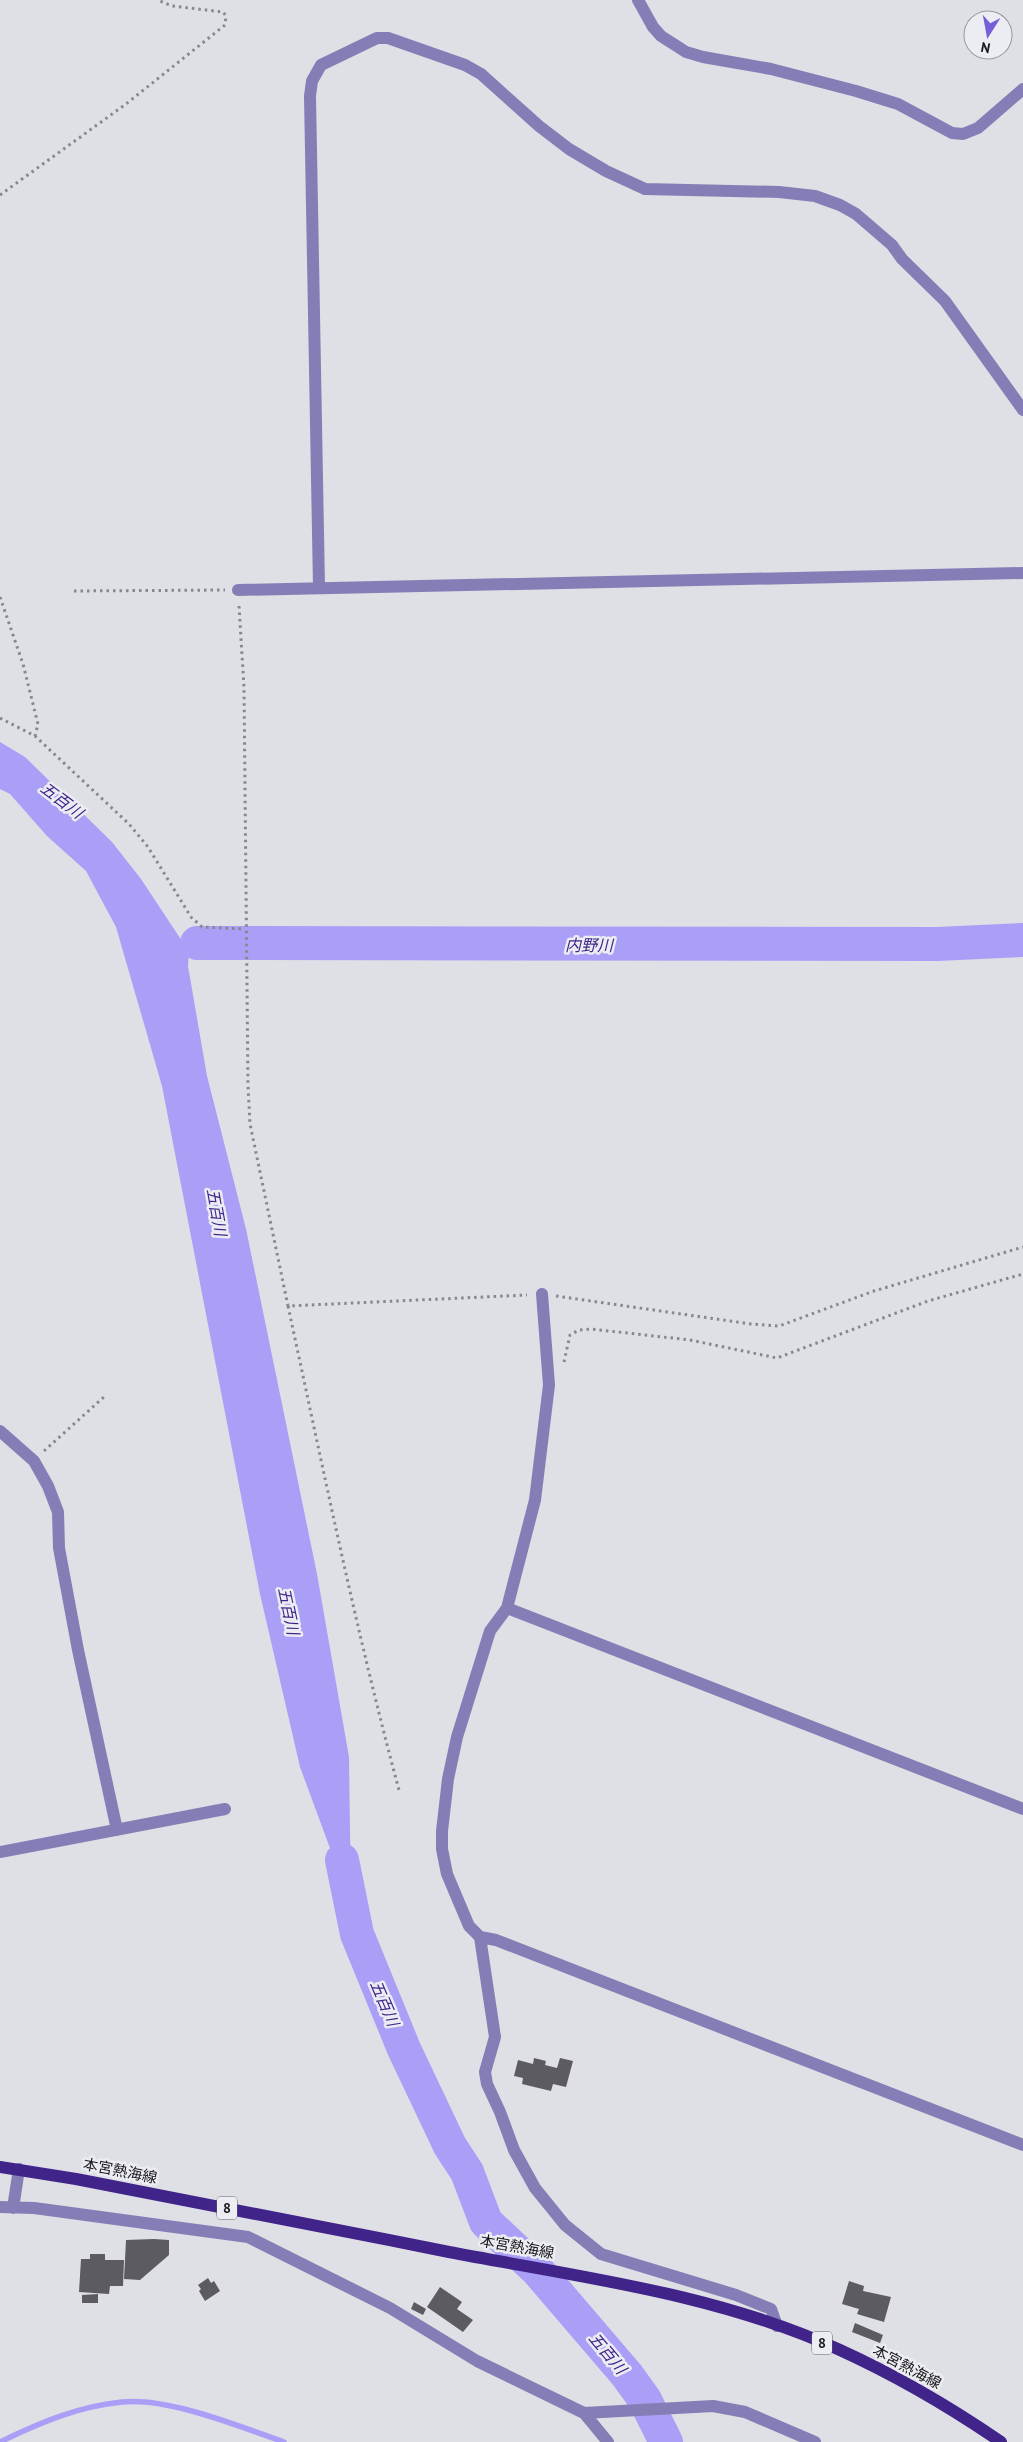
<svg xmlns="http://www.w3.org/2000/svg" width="1023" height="2442" font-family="'PT Sans','Noto Sans JP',sans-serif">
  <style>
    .water { fill: #aa9ff7 }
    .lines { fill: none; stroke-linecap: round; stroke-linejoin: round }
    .stream { stroke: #aa9ff7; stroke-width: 5.5 }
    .river { stroke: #aa9ff7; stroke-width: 34 }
    .building { fill: #5c5b61 }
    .path { stroke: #87878c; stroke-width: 3; stroke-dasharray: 2.5 4; stroke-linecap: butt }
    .street { stroke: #847eb6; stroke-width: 12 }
    .primary { stroke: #41248a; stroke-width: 12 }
    .labels { text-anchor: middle; stroke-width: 5; stroke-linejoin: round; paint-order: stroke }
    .shield { fill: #ececf3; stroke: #58585c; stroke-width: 1 }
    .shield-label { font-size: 14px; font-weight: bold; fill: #19191b }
    .street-label { font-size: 15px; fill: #19191b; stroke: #ececf3 }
    .water-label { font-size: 16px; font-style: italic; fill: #402589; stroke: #ececf3 }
  </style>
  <rect width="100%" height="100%" fill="#dfdfe6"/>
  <path class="water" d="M0 742 25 757 112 842 141 879 182 941 244 942 243 947 189 951 188 966 207 1076 246 1229 317 1574 349 1757 351 1905 300 1767 260 1594 162 1086 116 927 86 871 47 836 10 794 0 789Z"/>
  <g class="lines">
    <path class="stream" d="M0 2442C39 2423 79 2406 122 2402 168 2397 241 2427 284 2442"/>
    <path class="river" d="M197 943 937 944 1023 940
      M342 1860 357 1934 404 2049 450 2146 467 2172 486 2222 538 2271 627 2375 645 2400 666 2442"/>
  </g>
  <path class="building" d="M534 2058 546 2061 545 2065 557 2068 560 2058 573 2061 566 2087 553 2084 551 2091 522 2084 523 2078 514 2076 518 2060 533 2064Z
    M154 2239 169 2240V2255L140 2280 124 2279 126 2240Z
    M90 2254H105V2260H124L123 2286H110L109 2294 79 2292 81 2259H90Z
    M208 2278 211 2283 214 2281 220 2291 205 2301 199 2291 201 2289 198 2285Z
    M849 2281 864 2286 863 2291 891 2297 884 2322 857 2314 859 2309 842 2304Z
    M440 2287 462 2302 457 2309 473 2320 463 2332 427 2307Z
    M98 2294V2303H82V2295Z
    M414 2302 426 2309 423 2315 411 2309Z
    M855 2323 883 2335 880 2343 852 2332Z"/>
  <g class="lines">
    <path class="path" d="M0 195 126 104 225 25 226 16 223 12 172 6 160 1
      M74 591 225 590
      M0 597 23 664 38 724 35 736
      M239 606 244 687 248 1086 250 1124 288 1306 527 1295
      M0 718 35 736 129 824 148 847 191 917 202 927 245 929
      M556 1296 751 1324 779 1326 874 1291 1023 1247
      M288 1306C323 1468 356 1631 399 1790
      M564 1362 570 1335 579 1330 591 1329 690 1340 777 1358 928 1301 1023 1274
      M44 1451 105 1396"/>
    <path class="street" d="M638 0 653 27 661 36 686 52 703 57 771 69 856 91 898 104 952 133 963 134 978 128 1023 89
      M319 587 310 96 312 81 321 65 377 38H388L465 65 481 74 539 126 569 149 606 171 645 189 779 192 815 196 840 205 856 214 892 245 902 259 945 301 1023 410
      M238 590 1023 573
      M542 1294 549 1385 535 1500 507 1608 490 1631 457 1737 448 1779 442 1831V1849L447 1874 469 1926 480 1937 496 1940 1023 2145
      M0 1431 34 1461 48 1486 58 1512 59 1548 78 1650 117 1830
      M507 1608 1023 1809
      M0 1852 225 1809
      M480 1937 495 2037 485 2072 487 2084 500 2112 514 2150 535 2188 565 2225 601 2254 736 2295 771 2309 777 2326
      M0 2207 34 2208 248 2237 390 2308 477 2361 584 2413 713 2406 745 2412 815 2442
      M13 2208 19 2169
      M584 2413 608 2442"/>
    <path class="primary" d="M0 2167 76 2179C201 2203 325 2227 449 2252 580 2277 718 2294 840 2350 897 2376 950 2407 1001 2442"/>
  </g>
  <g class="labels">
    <g class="shield">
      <rect x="217" y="2196.5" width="20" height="23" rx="4"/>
      <rect x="812" y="2331.5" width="20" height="23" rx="4"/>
    </g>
    <g class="shield-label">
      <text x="227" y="2213">8</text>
      <text x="822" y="2348">8</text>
    </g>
    <g class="street-label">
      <text transform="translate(120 2171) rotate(11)" y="5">本宮熱海線</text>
      <text transform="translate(517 2247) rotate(10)" y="5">本宮熱海線</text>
      <text transform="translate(907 2367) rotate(28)" y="5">本宮熱海線</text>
    </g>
    <g class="water-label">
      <text transform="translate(62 800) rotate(37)" y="6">五百川</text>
      <text x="589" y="951">内野川</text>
      <text transform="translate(217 1212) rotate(80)" y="6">五百川</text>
      <text transform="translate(289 1611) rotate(78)" y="6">五百川</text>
      <text transform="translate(385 2003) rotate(67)" y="6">五百川</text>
      <text transform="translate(608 2353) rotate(50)" y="6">五百川</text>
    </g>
  </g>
  <g transform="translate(988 35) rotate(191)"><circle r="24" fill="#ececf3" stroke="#98989d"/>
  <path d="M0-4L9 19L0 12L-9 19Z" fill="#775ed8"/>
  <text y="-8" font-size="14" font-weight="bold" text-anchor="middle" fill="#19191b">N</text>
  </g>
</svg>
